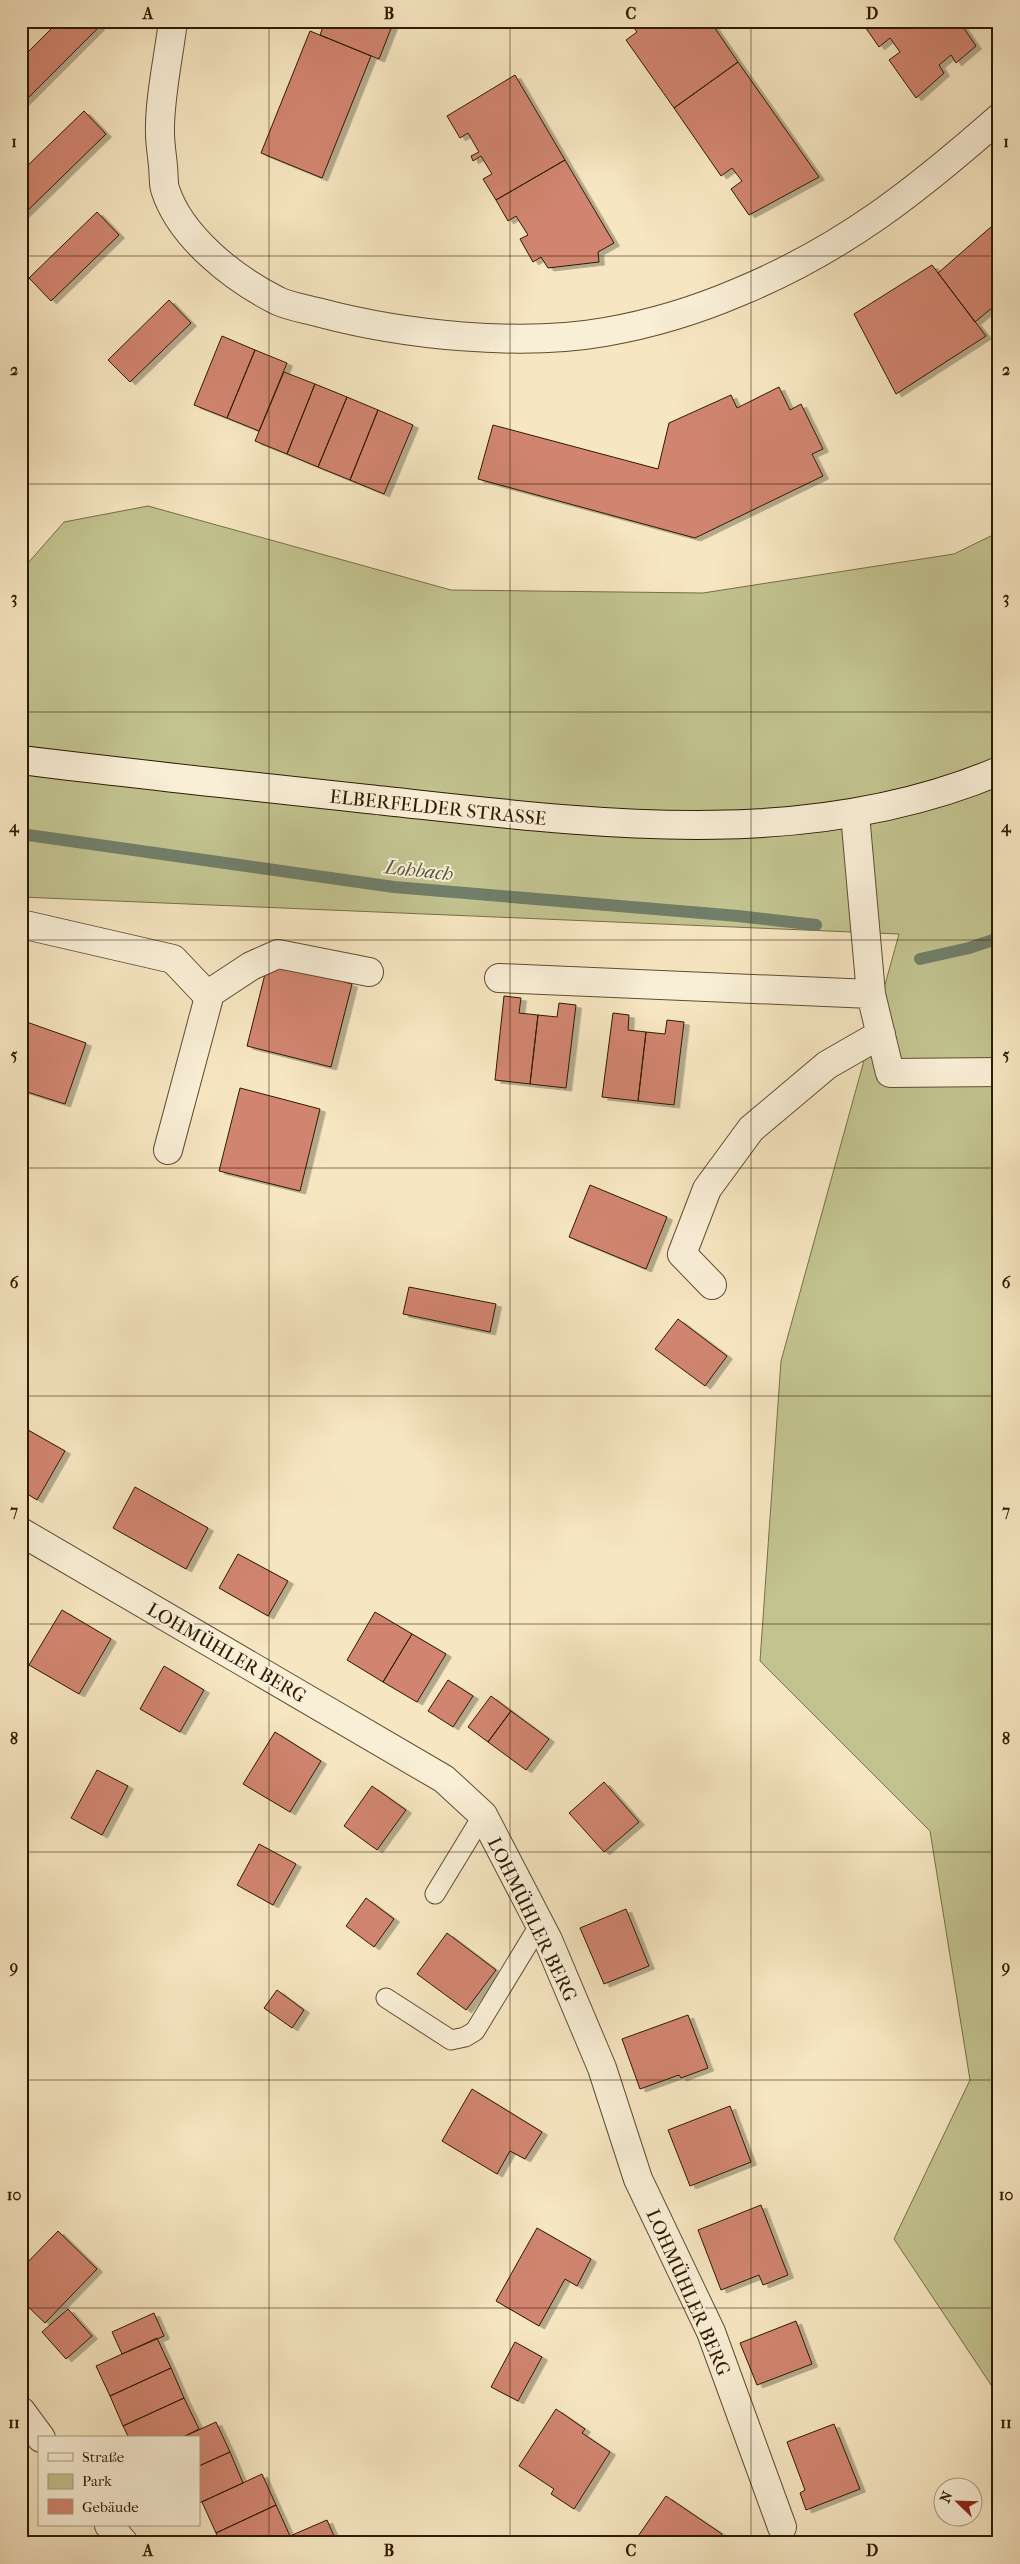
<svg xmlns="http://www.w3.org/2000/svg" width="1020" height="2564" font-family="'IM FELL French Canon',serif">
  <style>
    .green { fill: #c2c38f; stroke: #786e48 }
    .lines { fill: none; stroke-linecap: round; stroke-linejoin: round }
    .stream { stroke: #717e69; stroke-width: 12 }
    .building { fill: #d1856f; stroke: #2e1a01; filter: url(#shadow) }
    .service-casing { stroke: #604d31; stroke-width: 21 }
    .minor-casing { stroke: #604d31; stroke-width: 30 }
    .secondary-casing { stroke: #2e1a01; stroke-width: 30 }
    .service { stroke: #f9efd7; stroke-width: 19 }
    .minor { stroke: #f9efd7; stroke-width: 28 }
    .secondary { stroke: #f9efd7; stroke-width: 28 }
    .grid { fill: none; stroke: #2e1a01; stroke-width: 1; stroke-opacity: 0.55 }
    .labels { text-anchor: middle; stroke-width: 4; stroke-linejoin: round; paint-order: stroke }
    .street-label { font-size: 19px; fill: #2e1a01; stroke: #f9efd7 }
    .water-label { font-size: 20px; font-style: italic; fill: #55543e; stroke: #f9efd7 }
    .neatline { fill: none; stroke: #2e1a01; stroke-width: 2 }
    .grid-label { font-size: 16px; text-anchor: middle; font-weight: bold; fill: #2e1a01 }
  </style>
  <defs>
    <filter id="shadow"><feDropShadow dx="5.5" dy="3" stdDeviation="0" flood-color="#0004"/></filter>
  </defs>
  <rect width="100%" height="100%" fill="#f6e6c1"/>
  <filter id="stains"><feTurbulence type="fractalNoise" baseFrequency=".004" numOctaves="4"/><feColorMatrix values="0 0 0 0 .2 0 0 0 0 .09 0 0 0 0 .02 0 0 0 .5 -.17"/></filter>
  <radialGradient id="worn" r=".72"><stop offset=".6" stop-color="#630" stop-opacity="0"/><stop offset="1" stop-color="#630" stop-opacity=".3"/></radialGradient>
  <path class="green" d="M148 506 451 590 703 593 954 554 999 532V2397L894 2239 970 2080 930 1831 760 1661 781 1361 899 934 21 897V571L64 522Z"/>
  <g class="lines">
    <path class="stream" d="M21 834 394 887 738 916 816 925
      M920 959 969 948 999 938"/>
  </g>
  <path class="building" d="M59 21H93L99 27 21 105V59Z
    M325 21H394L379 59 320 35Z
    M613 21H623L616 26Z
    M629 21H710L738 62 674 108 626 40 637 32Z
    M861 21H959L976 46 956 63 951 55 939 65 944 73 916 98 889 60 900 52 890 38 879 47Z
    M310 31 371 56 322 178 261 153Z
    M738 62 819 177 749 215 731 189 742 181 732 168 721 176 674 108Z
    M515 75 565 160 496 200 483 179 492 174 481 156 473 161 471 156 479 152 468 133 460 138 447 116Z
    M84 111 106 134 21 217V172Z
    M565 160 614 243 598 252 599 262 548 268 541 257 533 262 520 239 528 235 516 216 508 221 496 200Z
    M97 212 119 235 51 301 29 278Z
    M999 220V302L975 322 938 273Z
    M932 265 986 336 896 394 854 314Z
    M169 300 191 323 130 382 108 360Z
    M222 336 255 350 227 418 194 405Z
    M255 350 287 363 259 431 227 418Z
    M284 372 315 384 287 454 255 441Z
    M315 384 347 397 318 467 287 454Z
    M779 387 790 410 801 404 823 449 812 454 823 476 695 538 478 479 493 425 658 469 669 423 731 395 737 408Z
    M347 397 378 410 350 480 318 467Z
    M378 410 413 425 384 494 350 480Z
    M268 962 352 984 331 1067 247 1046Z
    M504 996 521 998 519 1013 538 1015 530 1084 495 1080Z
    M559 1003 576 1005 566 1088 530 1084 538 1015 557 1017Z
    M613 1013 629 1015 628 1030 646 1032 638 1101 602 1097Z
    M21 1020 86 1043 65 1104 21 1090Z
    M667 1020 684 1022 674 1105 638 1101 646 1032 665 1034Z
    M240 1088 320 1109 300 1191 219 1171Z
    M590 1185 667 1217 646 1269 569 1237Z
    M409 1287 496 1304 490 1332 403 1314Z
    M678 1319 727 1356 705 1386 655 1349Z
    M21 1426 28 1430 21 1441Z
    M28 1430 65 1451 37 1500 21 1490V1441Z
    M135 1487 208 1528 186 1569 113 1528Z
    M238 1554 288 1581 268 1616 219 1588Z
    M62 1610 111 1639 79 1694 29 1665Z
    M375 1612 412 1634 383 1682 347 1660Z
    M412 1634 446 1654 417 1702 383 1682Z
    M164 1666 204 1690 180 1732 140 1709Z
    M448 1680 473 1696 453 1727 428 1711Z
    M491 1696 511 1711 488 1742 468 1727Z
    M511 1711 549 1739 526 1770 488 1742Z
    M275 1732 321 1761 290 1812 243 1784Z
    M97 1770 128 1786 102 1835 71 1818Z
    M604 1782 639 1822 604 1852 569 1813Z
    M372 1786 406 1810 377 1850 344 1826Z
    M259 1844 296 1864 273 1905 237 1885Z
    M366 1898 394 1919 374 1947 346 1926Z
    M626 1909 649 1966 604 1984 580 1928Z
    M447 1933 496 1970 466 2010 417 1974Z
    M277 1990 304 2010 292 2028 264 2008Z
    M688 2015 708 2068 681 2078 679 2075 640 2089 622 2039Z
    M472 2089 542 2132 525 2159 510 2151 497 2174 442 2141Z
    M730 2106 751 2162 690 2186 668 2130Z
    M761 2205 788 2275 763 2285 759 2275 721 2290 698 2230Z
    M537 2228 591 2259 577 2286 565 2279 539 2326 496 2301Z
    M58 2231 97 2269 45 2323 21 2300V2269Z
    M68 2309 92 2336 66 2359 42 2332Z
    M154 2313 164 2336 122 2354 112 2332Z
    M796 2321 812 2364 757 2385 740 2343Z
    M157 2338 171 2368 110 2396 96 2366Z
    M515 2342 542 2357 518 2401 491 2387Z
    M171 2368 184 2398 123 2426 110 2396Z
    M184 2398 199 2429 181 2438H129L123 2426Z
    M556 2409 585 2429 582 2433 610 2452 574 2509 551 2494 554 2489 519 2466Z
    M216 2422 230 2452 199 2466V2438H181Z
    M834 2424 860 2489 806 2510 800 2493 805 2490 787 2442Z
    M230 2452 243 2483 199 2503V2466Z
    M262 2474 276 2505 216 2533 202 2502Z
    M666 2496 722 2534 716 2543 634 2542Z
    M276 2505 290 2536 275 2543H220L216 2533Z
    M327 2520 337 2543H275L290 2536Z
    M25 2538 32 2543H21Z"/>
  <g class="lines">
    <defs>
      <path id="service" d="M435 1894 483 1815
        M386 1998 451 2040 465 2037 475 2031 540 1924"/>
      <path id="minor" d="M173 21C169 55 159 100 160 133 160 144 162 155 163 166 164 173 163 182 165 189 180 237 234 279 278 301 291 307 307 309 321 313 404 335 520 347 605 332 651 324 697 310 739 292 843 249 916 191 999 118
        M855 814 871 994 890 1073 999 1072
        M21 924 173 959 209 997 168 1150
        M499 978 871 994
        M207 995 251 966 278 954 369 972
        M712 1285 682 1254 707 1189 751 1129 827 1065 881 1034
        M21 1532 444 1779 483 1815 548 1940 602 2068 638 2179 711 2332 782 2527
        M21 2411 41 2438
        M109 2525 124 2543"/>
      <path id="secondary" d="M21 760C143 775 265 788 386 801 590 823 805 853 999 771"/>
    </defs>
    <use href="#service" class="service-casing"/>
    <use href="#minor" class="minor-casing"/>
    <use href="#secondary" class="secondary-casing"/>
    <use href="#service" class="service"/>
    <use href="#minor" class="minor"/>
    <use href="#secondary" class="secondary"/>
  </g>
  <path class="grid" d="M269 21V2543M510 21V2543M751 21V2543M21 256H999M21 484H999M21 712H999M21 940H999M21 1168H999M21 1396H999M21 1624H999M21 1852H999M21 2080H999M21 2308H999"/>
  <g class="labels">
    <g class="street-label">
      <text transform="translate(438 807) rotate(6)" y="7">ELBERFELDER STRASSE</text>
      <text transform="translate(227 1652) rotate(30)" y="7">LOHMÜHLER BERG</text>
      <text transform="translate(533 1919) rotate(64)" y="7">LOHMÜHLER BERG</text>
      <text transform="translate(689 2292) rotate(66)" y="7">LOHMÜHLER BERG</text>
    </g>
    <g class="water-label">
      <text transform="translate(419 870) rotate(6)" y="7">Lohbach</text>
    </g>
  </g>
  <rect width="1020" height="2564" fill="none" stroke="#f6e6c1" stroke-width="55"/>
  <rect x="38" y="2436" width="162" height="90" fill="#f9efd7" stroke="#a89a81"/>
  <rect x="48" y="2453" width="25" height="8" fill="#f9efd7" stroke="#a89a81"/>
  <text x="82" y="2462" font-size="15" fill="#2e1a01">Straße</text>
  <rect x="48" y="2474" width="25" height="15" fill="#c2c38f" stroke="#a89a81"/>
  <text x="82" y="2486" font-size="15" fill="#2e1a01">Park</text>
  <rect x="48" y="2499" width="25" height="15" fill="#d1856f" stroke="#a89a81"/>
  <text x="82" y="2512" font-size="15" fill="#2e1a01">Gebäude</text>
  <g transform="translate(958 2502) rotate(293)"><circle r="24" fill="#f9efd7" stroke="#a89a81"/>
  <path d="M0-4L9 19L0 12L-9 19Z" fill="#8f2418"/>
  <text y="-8" font-size="14" font-weight="bold" text-anchor="middle" fill="#2e1a01">N</text>
  </g>
  <rect x="28" y="28" width="964" height="2508" class="neatline"/>
  <g class="grid-label">
    <text x="148" y="19">A</text>
    <text x="389" y="19">B</text>
    <text x="631" y="19">C</text>
    <text x="872" y="19">D</text>
    <text x="14" y="147">1</text>
    <text x="1006" y="147">1</text>
    <text x="14" y="375">2</text>
    <text x="1006" y="375">2</text>
    <text x="14" y="603">3</text>
    <text x="1006" y="603">3</text>
    <text x="14" y="832">4</text>
    <text x="1006" y="832">4</text>
    <text x="14" y="1060">5</text>
    <text x="1006" y="1060">5</text>
    <text x="14" y="1288">6</text>
    <text x="1006" y="1288">6</text>
    <text x="14" y="1516">7</text>
    <text x="1006" y="1516">7</text>
    <text x="14" y="1744">8</text>
    <text x="1006" y="1744">8</text>
    <text x="14" y="1972">9</text>
    <text x="1006" y="1972">9</text>
    <text x="14" y="2200">10</text>
    <text x="1006" y="2200">10</text>
    <text x="14" y="2428">11</text>
    <text x="1006" y="2428">11</text>
    <text x="148" y="2556">A</text>
    <text x="389" y="2556">B</text>
    <text x="631" y="2556">C</text>
    <text x="872" y="2556">D</text>
  </g>
  <rect width="100%" height="100%" filter="url(#stains)"/>
  <rect width="100%" height="100%" fill="url(#worn)"/>
</svg>
